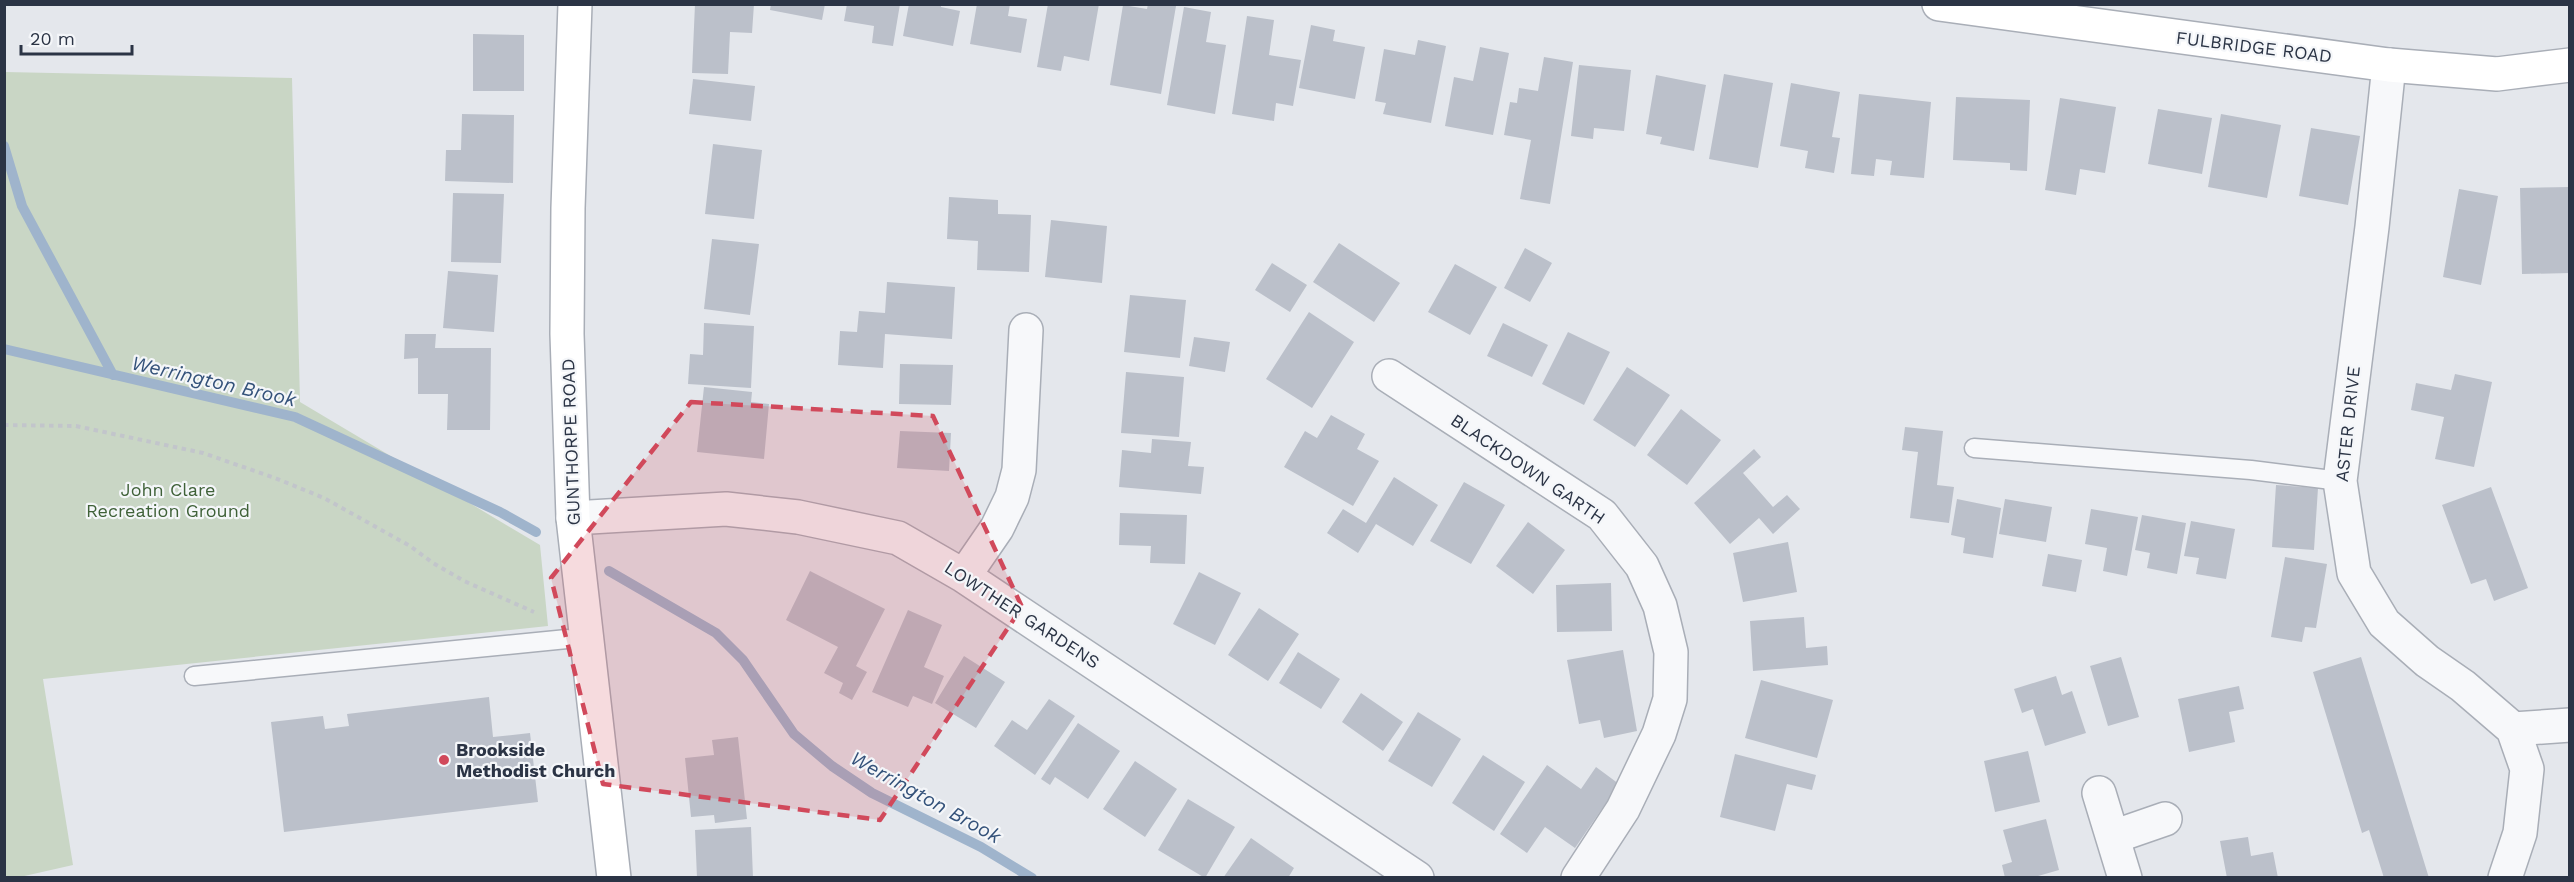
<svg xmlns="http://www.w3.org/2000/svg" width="2574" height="882" font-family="'Work Sans',sans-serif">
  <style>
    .green { fill: #c9d6c5 }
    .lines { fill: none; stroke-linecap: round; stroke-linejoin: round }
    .stream { stroke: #9fb4cc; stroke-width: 10 }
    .building { fill: #bbc0ca }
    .lane-casing { stroke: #a9aeb7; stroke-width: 21 }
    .street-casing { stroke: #a9aeb7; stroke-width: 36 }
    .secondary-casing { stroke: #a9aeb7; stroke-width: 36 }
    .path { stroke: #c2c5cb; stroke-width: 4; stroke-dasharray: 4.5 4.5; stroke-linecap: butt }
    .lane { stroke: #f7f8fa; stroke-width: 18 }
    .street { stroke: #f7f8fa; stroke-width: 33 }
    .secondary { stroke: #fff; stroke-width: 33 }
    .marked { fill: #d1495b; fill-opacity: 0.2; stroke: #d1495b; stroke-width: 4.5; stroke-dasharray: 12 8; stroke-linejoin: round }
    .poi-dot { fill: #d1495b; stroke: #f4f6f9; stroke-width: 2 }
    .labels { text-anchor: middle; stroke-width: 4.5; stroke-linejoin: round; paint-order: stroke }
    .street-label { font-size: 18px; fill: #2b3445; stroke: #f4f6f9 }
    .park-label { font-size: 18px; fill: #3f6138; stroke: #f4f6f9 }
    .poi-label { font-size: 18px; font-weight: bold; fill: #2b3445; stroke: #f4f6f9; text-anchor: start }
    .water-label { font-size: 20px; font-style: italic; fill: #34527a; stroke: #f4f6f9 }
  </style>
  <rect width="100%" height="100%" fill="#e4e7ec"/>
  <path class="green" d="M5 72 292 78 300 402 540 545 548 626 43 679 73 865 20 877H4Z"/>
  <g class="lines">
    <path class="stream" d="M4 146 22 206 113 375
      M4 349 295 417 500 512 536 532
      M609 571 716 633 743 660 794 734 832 766 872 793 981 847 1032 878"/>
  </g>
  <path class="building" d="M695 4H754L752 33 730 32 728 74 692 73Z
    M771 4H825L822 20 770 10Z
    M847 4H900L893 46 872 43 874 26 844 21Z
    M909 4H941V7L960 11 953 46 903 36Z
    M977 4H1010L1008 16 1027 19 1021 53 970 44Z
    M1048 4H1099L1089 61 1064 56 1061 71 1037 67Z
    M1148 4 1176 6 1161 94 1110 85 1123 5 1147 9Z
    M1184 7 1211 12 1206 42 1226 45 1215 114 1167 105Z
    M1247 16 1274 20 1269 55 1301 60 1293 106 1276 103 1274 121 1232 114Z
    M1311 25 1335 30 1333 41 1365 47 1355 99 1299 88Z
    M473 34 524 35V91H473Z
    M1418 40 1446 46 1431 123 1383 114 1386 103 1375 101 1384 49 1415 55Z
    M1480 47 1509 53 1493 135 1445 126 1454 77 1473 81Z
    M1544 57 1573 62 1550 204 1520 199 1531 140 1504 135 1510 102 1517 103 1519 88 1538 91Z
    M1579 65 1631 70 1624 131 1594 128 1593 139 1571 136Z
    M1724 74 1773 83 1758 168 1709 159Z
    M1656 75 1706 85 1694 151 1660 144 1662 137 1646 134Z
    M693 79 755 86 751 121 689 114Z
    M1791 83 1840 92 1832 137 1840 138 1834 173 1805 168 1808 151 1780 146Z
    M1859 94 1931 102 1924 178 1890 175 1892 161 1876 159 1874 176 1851 174Z
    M1956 97 2030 100 2027 171 2010 170V163L1953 160Z
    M2060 98 2116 107 2105 173 2080 169 2076 195 2045 190Z
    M2158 109 2212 118 2202 174 2148 164Z
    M462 114 514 115 513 183 445 181 446 150H461Z
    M2221 114 2281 125 2267 198 2208 187Z
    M2311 128 2360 136 2348 205 2299 196Z
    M713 144 762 150 754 219 705 214Z
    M2570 187V273L2522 274 2520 188Z
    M2459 189 2498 196 2481 285 2443 277Z
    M453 193 504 194 501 263 451 262Z
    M949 197 998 200V214L1031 215 1029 272 977 270 978 241 947 239Z
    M1051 220 1107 226 1102 283 1045 277Z
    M712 239 759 244 750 315 704 309Z
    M1339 243 1400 283 1374 322 1313 282Z
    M1525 248 1552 263 1530 302 1504 288Z
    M1272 263 1307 285 1290 312 1255 290Z
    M1455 264 1497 287 1470 335 1428 312Z
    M448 271 498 275 494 332 443 328Z
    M887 282 955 287 952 339 885 334 883 368 838 365 840 331 857 332 859 311 885 313Z
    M1130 295 1186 300 1180 358 1124 352Z
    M1309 312 1354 342 1312 408 1266 379Z
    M704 323 754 326 751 388 688 384 690 354 703 355Z
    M1503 323 1548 345 1532 377 1487 356Z
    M1568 332 1610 352 1584 405 1542 384Z
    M405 334H436L435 348H491L490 430H447L448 394H418V358L404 359Z
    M1194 337 1230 342 1225 372 1189 366Z
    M900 364 953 365 951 405 899 404Z
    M1627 367 1670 395 1635 447 1593 420Z
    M1126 372 1184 377 1179 437 1121 433Z
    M2455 374 2492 382 2474 467 2435 459 2444 417 2411 410 2416 383 2451 390Z
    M704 387 752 392 751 402 769 404 764 459 697 452Z
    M1681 409 1721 440 1687 485 1647 455Z
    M1331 415 1365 434 1357 449 1379 461 1353 506 1284 467 1305 431 1317 438Z
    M1905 427 1943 431 1937 485 1954 487 1949 523 1910 518 1918 452 1902 450Z
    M900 431 951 433 949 471 897 468Z
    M1152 439 1191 442 1188 466 1204 467 1201 494 1119 487 1122 450 1151 453Z
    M1754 449 1761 457 1743 473 1773 507 1787 495 1800 509 1773 534 1759 518 1730 544 1694 503Z
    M1394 477 1438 505 1413 546 1376 524 1358 553 1327 533 1343 509 1366 523Z
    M1464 482 1505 505 1471 564 1430 541Z
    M2276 485 2318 488 2314 550 2272 547Z
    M2491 487 2528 588 2494 601 2486 579 2471 584 2442 505Z
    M1957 499 2001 508 1993 558 1963 553 1965 538 1951 535Z
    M2005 499 2052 507 2046 542 1999 534Z
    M2091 509 2138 517 2127 576 2103 571 2107 548 2085 544Z
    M1120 513 1187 515 1185 564 1150 563 1151 546 1119 545Z
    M2142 515 2186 523 2177 574 2147 568 2150 553 2135 550Z
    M2191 521 2235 529 2226 579 2196 574 2199 558 2184 556Z
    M1528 522 1565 550 1533 594 1496 566Z
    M1788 542 1797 592 1743 602 1733 553Z
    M2048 554 2082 560 2076 592 2042 586Z
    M2285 557 2327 564 2316 628 2305 627 2302 642 2271 637Z
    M810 571 885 609 856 666 867 672 852 700 839 693 843 683 824 673 838 647 786 620Z
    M1199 572 1241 593 1215 645 1173 624Z
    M1611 583 1612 631 1557 632 1556 585Z
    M1259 608 1299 634 1268 681 1228 655Z
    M908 610 942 625 924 667 944 676 932 704 913 696 908 707 872 692Z
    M1804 617 1806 648 1827 646 1828 665 1753 671 1750 621Z
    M1623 650 1637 731 1604 738 1600 720 1579 724 1567 660Z
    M1298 652 1340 679 1321 709 1279 683Z
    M964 656 1005 682 976 728 935 703Z
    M2121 657 2139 717 2108 726 2090 666Z
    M2361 657 2429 878H2384L2369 830 2362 833 2313 672Z
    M2056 676 2062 695 2072 691 2086 733 2045 746 2033 709 2022 713 2014 689Z
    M1761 680 1833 700 1817 758 1745 738Z
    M2239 686 2244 709 2229 712 2235 742 2189 752 2178 699Z
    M1361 693 1403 722 1383 751 1342 722Z
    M489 697 493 737 530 733 538 802 284 832 271 722 323 716 325 729 349 726 347 714Z
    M1049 699 1075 716 1035 775 994 746 1012 720 1027 730Z
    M1418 712 1461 739 1432 787 1388 761Z
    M1078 723 1120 751 1088 799 1055 777 1050 785 1041 779Z
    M738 737 747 819 715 823 714 815 691 817 685 758 714 755 712 740Z
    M2028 751 2040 802 1995 812 1984 761Z
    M1735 754 1816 775 1812 790 1787 784 1775 831 1720 817Z
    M1483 755 1525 782 1494 831 1452 803Z
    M1135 761 1177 789 1145 837 1103 809Z
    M1547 765 1581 789 1596 767 1619 784 1575 848 1545 827 1527 853 1500 834Z
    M1188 799 1235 827 1205 878 1158 850Z
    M2046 819 2059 870 2031 878H2005L2002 865 2012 862 2003 830Z
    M751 827 753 878H697L695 830Z
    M2248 837 2251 856 2273 852 2278 878H2227L2220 841Z
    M1251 838 1294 868 1288 878H1223Z"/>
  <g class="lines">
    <defs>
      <path id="lane" d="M1974 448 2251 470 2340 481
        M194 676 567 639"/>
      <path id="street" d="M2389 65 2372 227 2340 481 2354 573 2384 623 2427 661 2463 686 2513 729 2570 725
        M1389 376 1602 515 1642 566 1660 606 1671 652 1670 699 1659 734 1623 809 1578 878
        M573 518 726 509 798 517 898 538 964 576 1417 878
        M964 576 997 528 1012 497 1019 470 1026 330
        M2099 793 2125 878
        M2113 837 2165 819
        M2505 878 2520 833 2527 769 2513 729"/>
      <path id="secondary" d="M575 4 568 208 567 334 573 518 614 878
        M1939 4 2389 65 2497 74 2570 65"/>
    </defs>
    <use href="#lane" class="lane-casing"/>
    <use href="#street" class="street-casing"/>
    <use href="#secondary" class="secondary-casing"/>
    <path class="path" d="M4 425 76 426 203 453 275 478 324 498 410 546 433 563 464 581 534 612"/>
    <use href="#lane" class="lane"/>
    <use href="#street" class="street"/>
    <use href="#secondary" class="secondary"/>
  </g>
  <path class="marked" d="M691 402 933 416 1022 607 880 820 603 784 551 578Z"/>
  <circle class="poi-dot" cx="444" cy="760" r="6"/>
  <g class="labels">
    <g class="street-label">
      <text transform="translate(2254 47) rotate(7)" y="6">FULBRIDGE ROAD</text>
      <text transform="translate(2348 424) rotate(-84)" y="6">ASTER DRIVE</text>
      <text transform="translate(571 442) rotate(-92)" y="6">GUNTHORPE ROAD</text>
      <text transform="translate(1528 469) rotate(34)" y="6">BLACKDOWN GARTH</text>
      <text transform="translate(1022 615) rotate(33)" y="6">LOWTHER GARDENS</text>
    </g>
    <g class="park-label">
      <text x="168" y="496">John Clare<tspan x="168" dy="21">Recreation Ground</tspan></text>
    </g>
    <g class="poi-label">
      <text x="456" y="756">Brookside<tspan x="456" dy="21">Methodist Church</tspan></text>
    </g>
    <g class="water-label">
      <text transform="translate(214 381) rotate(13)" y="7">Werrington Brook</text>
      <text transform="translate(926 797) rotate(29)" y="7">Werrington Brook</text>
    </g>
  </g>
  <rect width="2574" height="882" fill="none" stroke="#2b3445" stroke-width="12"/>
  <path d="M21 45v9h111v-9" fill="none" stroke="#2b3445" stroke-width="3"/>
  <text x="30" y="45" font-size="18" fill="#2b3445" stroke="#f4f6f9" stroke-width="4.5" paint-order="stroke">20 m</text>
</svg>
